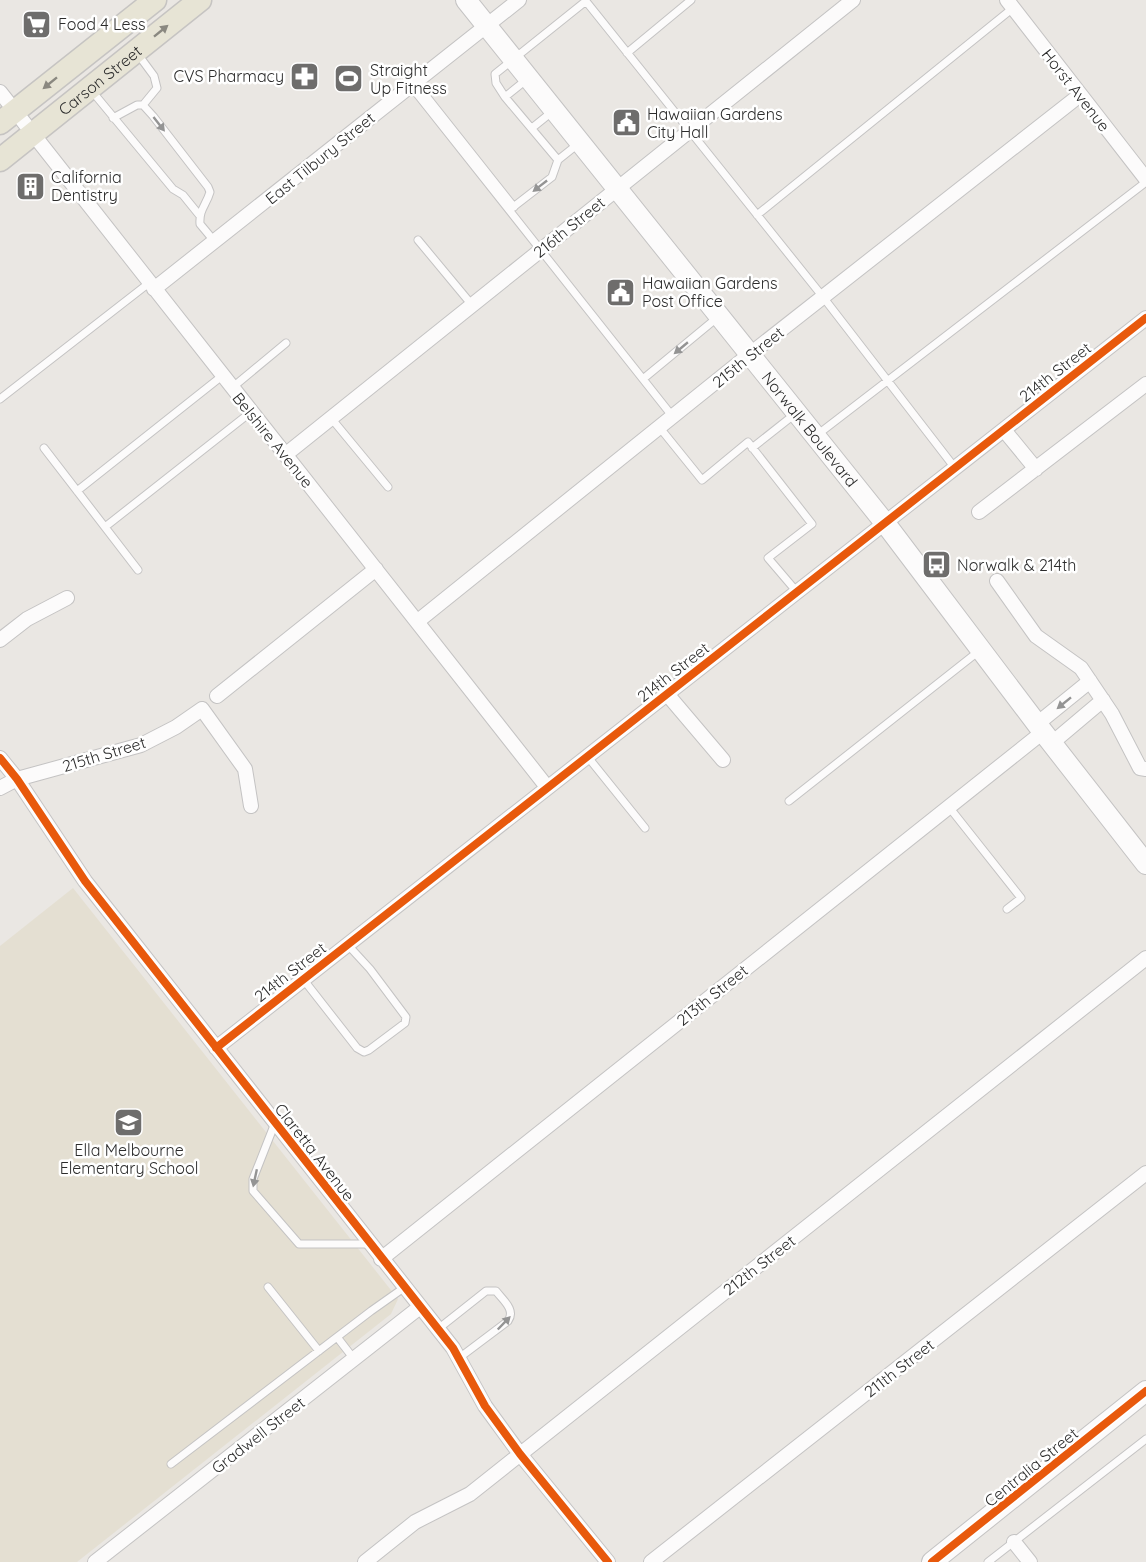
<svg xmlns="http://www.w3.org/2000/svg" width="1146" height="1562" font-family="Quicksand,sans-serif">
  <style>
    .education { fill: #e4dfd2 }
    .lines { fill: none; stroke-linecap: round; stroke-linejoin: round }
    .lane-casing { stroke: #c4c3c3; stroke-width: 9 }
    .street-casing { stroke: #c4c3c3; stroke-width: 16 }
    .secondary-casing { stroke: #c4c3c3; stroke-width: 22 }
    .primary-casing { stroke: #c6c4c2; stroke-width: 25 }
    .lane { stroke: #fcfbfb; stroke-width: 7 }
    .street { stroke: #fcfbfb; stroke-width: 14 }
    .secondary { stroke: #fcfbfb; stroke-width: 20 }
    .primary { stroke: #e7e4d5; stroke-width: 22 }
    .cycleway-casing { stroke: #fff; stroke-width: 11 }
    .cycleway { stroke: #e8590c; stroke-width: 8 }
    .oneway { fill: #8a8880 }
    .oneway2 { fill: #949494 }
    .labels { text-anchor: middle; stroke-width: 5; stroke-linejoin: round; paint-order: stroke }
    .poi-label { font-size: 16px; fill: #2c2c2c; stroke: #fff; text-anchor: start }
    .street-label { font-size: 16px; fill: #2c2c2c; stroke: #fff }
  </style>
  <rect width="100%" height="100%" fill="#eae7e3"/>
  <path class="education" d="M73 888 398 1299 391 1314 77 1562H0V946Z"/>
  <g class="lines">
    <defs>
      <path id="lane" d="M585 0 823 297 955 468
        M137 53 154 76 157 88 143 105
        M627 53 691 0
        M415 82 514 207
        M410 85 673 417
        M91 90 173 189 183 195 200 216
        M505 97 526 80
        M113 118 137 105H143L153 116 208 187 210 192C206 206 199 209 200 224L215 242
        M532 128 553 111
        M558 160 505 97 496 83 495 74 586 1
        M512 208 552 177 558 160 578 144
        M757 215 1013 8
        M418 240 472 305
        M643 379 718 317
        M233 387 286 343
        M0 399 149 283
        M331 418 388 487
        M660 428 702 480 748 442 812 524 768 558 797 592
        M817 435 1146 182
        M44 448 138 570
        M752 448 795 414
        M77 491 222 376
        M105 527 251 412
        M587 756 645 828
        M789 801 979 651
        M949 807 1021 898 1007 909
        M303 979 357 1048 364 1052 369 1050 405 1023 406 1017 370 969 347 944
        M275 1123 253 1179V1191L299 1244H369
        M268 1287 319 1351
        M438 1329 486 1291H496C503 1300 516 1310 508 1321L459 1358
        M337 1337 354 1359
        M171 1464 371 1311 405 1287
        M988 1562 1146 1439"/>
      <path id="street" d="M1007 0 1146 179
        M0 92 547 787
        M154 289 519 0
        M1004 430 1036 469
        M285 455 853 0
        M979 512 1146 384
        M997 581 1036 636 1081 668 1112 714 1140 768 1146 769
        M418 621 749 355 1080 95
        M0 640 27 619 67 598
        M667 694 723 760
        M217 696 376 569
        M1037 724 1090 681
        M1052 743 1103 700
        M0 758 17 779 85 881 453 1348 485 1406 520 1454 608 1562
        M0 788 17 779 141 745 176 727 202 709 245 769 251 806
        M216 1048 1146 318
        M381 1259 1043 732
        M1014 1542 1030 1562
        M95 1562 420 1307
        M365 1562 415 1522 470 1494 1146 958
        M651 1562 1146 1173"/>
      <g id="secondary">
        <path id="s1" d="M466 0 885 523 1043 732 1146 864"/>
        <path d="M932 1562 1146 1391"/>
      </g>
      <g id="primary">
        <path d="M0 123 155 0"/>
        <path id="s2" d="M0 160 200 0"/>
      </g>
    </defs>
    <use href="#lane" class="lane-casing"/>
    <use href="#street" class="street-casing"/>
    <use href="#secondary" class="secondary-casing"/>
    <use href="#primary" class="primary-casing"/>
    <use href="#lane" class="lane"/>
    <use href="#street" class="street"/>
    <use href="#secondary" class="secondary"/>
    <use href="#primary" class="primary"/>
    <defs>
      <path id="cycleway" d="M0 758 17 779 85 881 453 1348 485 1406 520 1454 608 1562
        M216 1048 1146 318
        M932 1562 1146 1391"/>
    </defs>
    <use href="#cycleway" class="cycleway-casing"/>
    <use href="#cycleway" class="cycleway"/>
  </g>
  <defs><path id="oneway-solid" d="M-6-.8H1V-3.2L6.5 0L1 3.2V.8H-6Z" transform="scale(1.5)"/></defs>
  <g class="oneway">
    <use href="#oneway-solid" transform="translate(161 31) rotate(-39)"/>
    <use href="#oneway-solid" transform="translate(50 83) rotate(141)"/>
  </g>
  <g class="oneway2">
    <use href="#oneway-solid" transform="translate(159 124) rotate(52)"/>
    <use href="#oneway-solid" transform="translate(540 186) rotate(142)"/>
    <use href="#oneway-solid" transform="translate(681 348) rotate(140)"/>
    <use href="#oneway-solid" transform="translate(1064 703) rotate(141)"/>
    <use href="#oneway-solid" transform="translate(255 1178) rotate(102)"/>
    <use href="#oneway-solid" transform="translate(504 1323) rotate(-46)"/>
  </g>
  <defs>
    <symbol id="supermarket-square" viewBox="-11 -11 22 22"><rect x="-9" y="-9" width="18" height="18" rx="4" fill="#6e6d6c" stroke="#fff"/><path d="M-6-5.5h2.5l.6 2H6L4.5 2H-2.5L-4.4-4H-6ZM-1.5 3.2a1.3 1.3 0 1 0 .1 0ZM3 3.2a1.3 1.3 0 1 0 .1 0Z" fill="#fff"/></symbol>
    <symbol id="pharmacy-square" viewBox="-11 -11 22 22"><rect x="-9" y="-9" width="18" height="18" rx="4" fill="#6e6d6c" stroke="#fff"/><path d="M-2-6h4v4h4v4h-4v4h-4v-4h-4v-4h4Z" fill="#fff"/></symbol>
    <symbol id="stadium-square" viewBox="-11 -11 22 22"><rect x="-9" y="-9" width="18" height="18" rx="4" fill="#6e6d6c" stroke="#fff"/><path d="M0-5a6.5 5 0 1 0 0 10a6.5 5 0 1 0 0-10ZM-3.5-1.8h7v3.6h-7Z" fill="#fff"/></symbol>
    <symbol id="civic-square" viewBox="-11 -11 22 22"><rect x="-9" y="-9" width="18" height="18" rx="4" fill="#6e6d6c" stroke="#fff"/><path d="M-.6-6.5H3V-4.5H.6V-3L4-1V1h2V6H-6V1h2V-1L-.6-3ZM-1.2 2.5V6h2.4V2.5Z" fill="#fff"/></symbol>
    <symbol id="building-square" viewBox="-11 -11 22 22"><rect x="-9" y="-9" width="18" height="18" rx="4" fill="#6e6d6c" stroke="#fff"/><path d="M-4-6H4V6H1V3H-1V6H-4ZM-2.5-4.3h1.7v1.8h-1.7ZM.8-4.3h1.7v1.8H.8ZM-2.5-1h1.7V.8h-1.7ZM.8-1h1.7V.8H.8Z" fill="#fff"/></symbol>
    <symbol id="bus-square" viewBox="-11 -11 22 22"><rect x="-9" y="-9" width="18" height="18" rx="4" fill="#6e6d6c" stroke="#fff"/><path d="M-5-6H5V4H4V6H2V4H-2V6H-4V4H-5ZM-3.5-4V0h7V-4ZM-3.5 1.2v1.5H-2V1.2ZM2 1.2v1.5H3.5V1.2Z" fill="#fff"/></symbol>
    <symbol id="school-square" viewBox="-11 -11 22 22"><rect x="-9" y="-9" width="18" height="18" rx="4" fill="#6e6d6c" stroke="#fff"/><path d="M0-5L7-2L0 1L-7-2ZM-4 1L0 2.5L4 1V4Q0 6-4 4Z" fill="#fff"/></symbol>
  </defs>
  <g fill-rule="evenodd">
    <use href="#supermarket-square" x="20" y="8" width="33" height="33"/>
    <use href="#pharmacy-square" x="288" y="60" width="33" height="33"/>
    <use href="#stadium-square" x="332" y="62" width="33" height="33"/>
    <use href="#civic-square" x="610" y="106" width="33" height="33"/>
    <use href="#building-square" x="14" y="170" width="33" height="33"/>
    <use href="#civic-square" x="604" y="276" width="33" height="33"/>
    <use href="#bus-square" x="920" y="548" width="33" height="33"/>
    <use href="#school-square" x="112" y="1106" width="33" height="33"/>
  </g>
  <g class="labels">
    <g class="poi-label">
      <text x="58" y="30">Food 4 Less</text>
      <text x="370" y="76">Straight<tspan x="370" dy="18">Up Fitness</tspan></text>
      <text x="284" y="82" text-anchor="end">CVS Pharmacy</text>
      <text x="647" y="120">Hawaiian Gardens<tspan x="647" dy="18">City Hall</tspan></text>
      <text x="51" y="183">California<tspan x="51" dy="18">Dentistry</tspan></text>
      <text x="642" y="289">Hawaiian Gardens<tspan x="642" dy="18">Post Office</tspan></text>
      <text x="957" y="571">Norwalk &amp; 214th</text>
      <text x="129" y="1156" text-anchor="middle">Ella Melbourne<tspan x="129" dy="18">Elementary School</tspan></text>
    </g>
    <g class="street-label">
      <text dy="6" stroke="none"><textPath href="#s2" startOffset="128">Carson Street</textPath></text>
      <text transform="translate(1076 90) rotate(52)" y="6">Horst Avenue</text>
      <text transform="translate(320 158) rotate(-39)" y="6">East Tilbury Street</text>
      <text transform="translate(569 227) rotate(-39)" y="6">216th Street</text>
      <text transform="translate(748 357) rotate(-39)" y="6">215th Street</text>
      <text transform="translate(1055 372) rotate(-38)" y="6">214th Street</text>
      <text dy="6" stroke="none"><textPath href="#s1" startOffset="550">Norwalk Boulevard</textPath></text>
      <text transform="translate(273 440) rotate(51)" y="6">Belshire Avenue</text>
      <text transform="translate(673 672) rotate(-38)" y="6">214th Street</text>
      <text transform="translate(104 754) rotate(-17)" y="6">215th Street</text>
      <text transform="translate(290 972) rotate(-38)" y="6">214th Street</text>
      <text transform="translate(712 995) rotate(-39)" y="6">213th Street</text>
      <text transform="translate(315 1152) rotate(52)" y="6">Claretta Avenue</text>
      <text transform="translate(759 1265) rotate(-38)" y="6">212th Street</text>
      <text transform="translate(899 1368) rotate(-38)" y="6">211th Street</text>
      <text transform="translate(258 1435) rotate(-38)" y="6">Gradwell Street</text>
      <text transform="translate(1031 1467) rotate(-39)" y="6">Centralia Street</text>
    </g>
  </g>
</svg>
